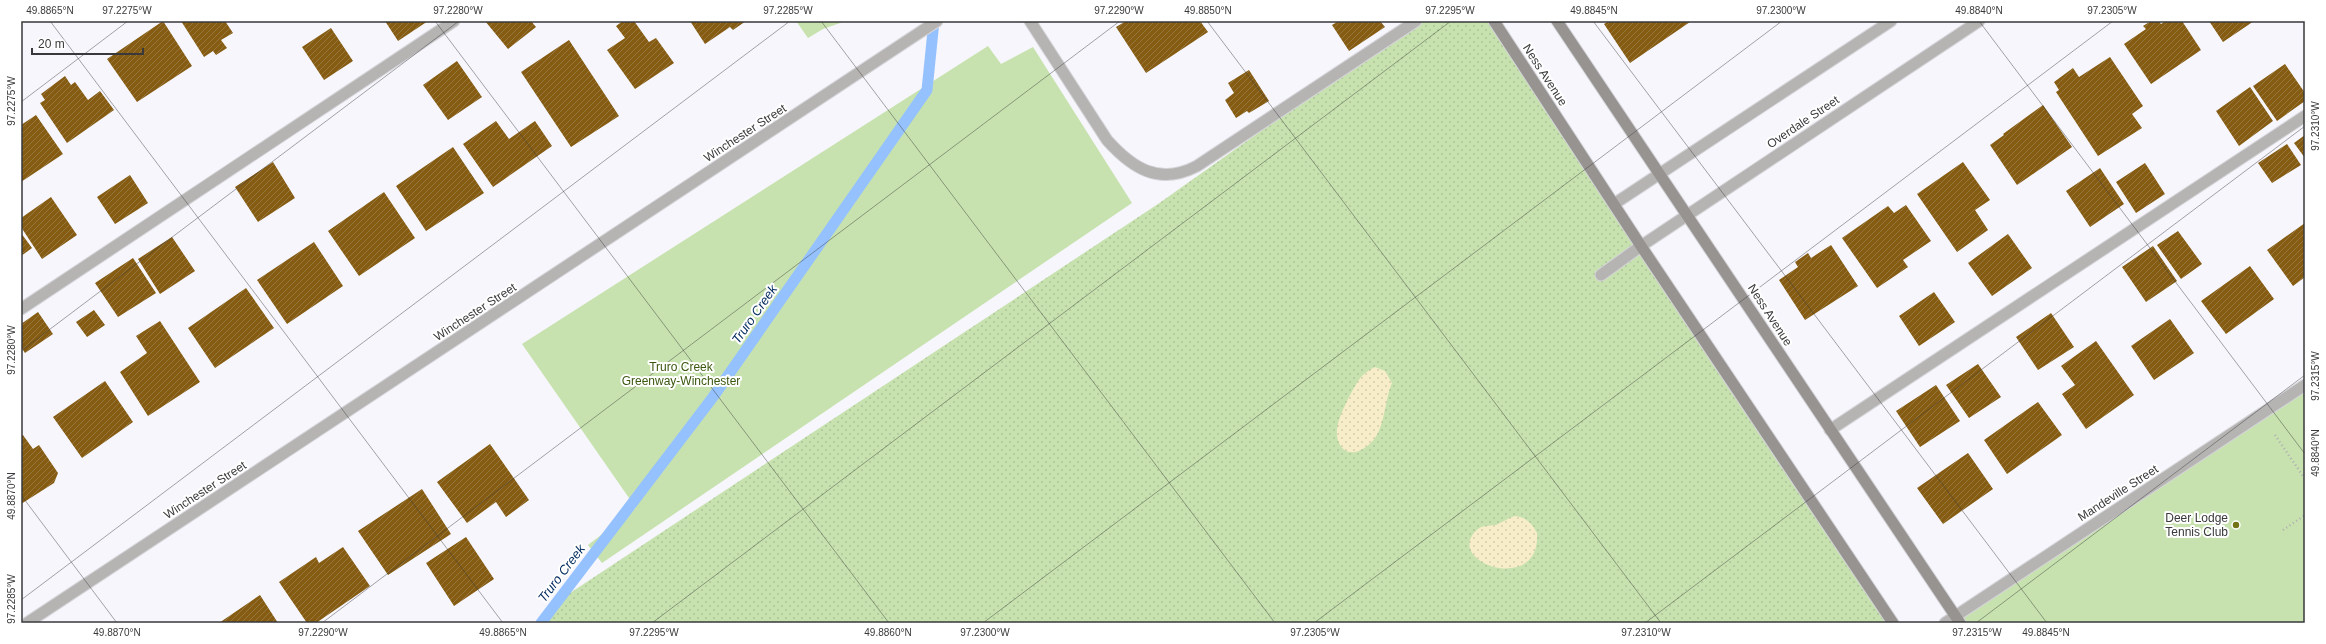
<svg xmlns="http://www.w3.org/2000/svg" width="2326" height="644" font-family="Helvetica,sans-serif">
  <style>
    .grass { fill: url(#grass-dots) }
    .sand { fill: url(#sand-dots) }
    .park { fill: #c7e2ae }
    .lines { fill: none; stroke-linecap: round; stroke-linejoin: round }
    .stream { stroke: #95c2ff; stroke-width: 11 }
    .building { fill: url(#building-hatch) }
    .service-casing { stroke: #d4d4d9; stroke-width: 13 }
    .minor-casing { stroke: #d4d4d9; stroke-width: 13 }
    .secondary-casing { stroke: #d4d4d9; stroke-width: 13 }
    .path { stroke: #adadb2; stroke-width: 2.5; stroke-dasharray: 1 3; stroke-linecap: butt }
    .service { stroke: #b6b4b2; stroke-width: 11 }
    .minor { stroke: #b6b4b2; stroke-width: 11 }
    .secondary { stroke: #969391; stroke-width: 11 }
    .ticks { fill: none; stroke: #39393b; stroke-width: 1; stroke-opacity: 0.45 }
    .poi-dot { fill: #737216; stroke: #fff; stroke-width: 1.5 }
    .labels { text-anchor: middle; stroke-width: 4; stroke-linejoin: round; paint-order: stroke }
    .street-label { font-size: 12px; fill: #39393b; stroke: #fff }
    .park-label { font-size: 12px; fill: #3a570e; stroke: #fff }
    .poi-label { font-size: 12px; fill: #39393b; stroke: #fff; text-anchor: end }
    .water-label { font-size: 13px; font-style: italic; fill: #002a5e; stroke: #fff }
    .neatline { fill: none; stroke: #39393b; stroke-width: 1.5 }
    .ticks-label { font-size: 10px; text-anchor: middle; fill: #39393b }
  </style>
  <defs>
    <pattern id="grass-dots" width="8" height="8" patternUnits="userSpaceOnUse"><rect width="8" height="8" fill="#c7e2ae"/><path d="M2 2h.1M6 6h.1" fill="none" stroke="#acc397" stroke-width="1.8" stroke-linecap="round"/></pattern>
    <pattern id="sand-dots" width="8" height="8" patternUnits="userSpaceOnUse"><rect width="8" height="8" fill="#f7edc8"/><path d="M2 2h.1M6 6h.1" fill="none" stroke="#d4ccad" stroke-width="1.8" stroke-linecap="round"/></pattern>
    <pattern id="building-hatch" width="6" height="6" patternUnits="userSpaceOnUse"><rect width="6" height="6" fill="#855c12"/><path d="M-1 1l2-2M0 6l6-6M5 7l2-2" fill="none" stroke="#95763e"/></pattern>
  </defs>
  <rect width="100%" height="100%" fill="#f6f6fc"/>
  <path class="grass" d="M1416 21H1494L1893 623H541L558 601 1158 204Z"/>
  <path class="sand" d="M1375 367 1385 371 1392 383C1385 399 1385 424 1375 438 1371 444 1363 450 1356 452 1340 455 1334 437 1338 424 1340 414 1355 383 1362 376 1366 372 1371 369 1375 367Z
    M1515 516C1526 517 1532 523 1537 533 1541 597 1440 561 1478 529 1483 525 1490 526 1496 525 1503 522 1508 518 1515 516Z"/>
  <path class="park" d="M796 21H846L823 29 808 38Z
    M988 46 1001 64 1033 47 1132 203 602 563 588 545 636 508 522 344Z
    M2305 385V623H1960L1955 616Z"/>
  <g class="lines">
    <path class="stream" d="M541 623 713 397 927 90 934 21"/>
  </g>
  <path class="building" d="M163 21 192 66 137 102 107 59Z
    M181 21H225L233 33 221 40 227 48 216 55 213 51 204 57Z
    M385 21H428L398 41Z
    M485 21H531L536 27 508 49Z
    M623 21H634L649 42 656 38 674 63 635 89 607 50 625 38 616 26Z
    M690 21H746L733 30 730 27 705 44Z
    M1126 21H1200L1208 32 1146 73 1116 27Z
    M1339 21H1380L1385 27 1349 51 1332 25Z
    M1609 21H1689L1690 22 1630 63 1604 24Z
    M2151 21H2159L2161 24 2166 21H2182L2201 50 2151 84 2124 44 2146 29 2143 26Z
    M2209 21H2254L2223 42Z
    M331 28 353 61 324 80 302 47Z
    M569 40 619 116 571 147 521 72Z
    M2110 57 2143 106 2132 114 2142 128 2098 156 2056 92 2059 90 2054 82 2073 68 2079 77Z
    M457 61 482 97 448 120 423 85Z
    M2285 64 2305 93V101L2277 121 2253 86Z
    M1249 70 1269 101 1249 113 1247 111 1236 118 1225 100 1234 93 1228 83Z
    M65 76 71 85 75 82 88 100 100 91 114 110 67 143 40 103 45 100 41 94Z
    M2250 87 2273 121 2239 146 2216 111Z
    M2043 105 2072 147 2017 185 1990 145 2004 135 2003 134Z
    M36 115 63 154 21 182V125Z
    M496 121 509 139 535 121 552 146 493 187 463 144Z
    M2305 135V158L2294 143Z
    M2287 144 2301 165 2272 183 2258 163Z
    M453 147 484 193 426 231 396 186Z
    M273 162 295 198 258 222 235 187Z
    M1963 162 1990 200 1975 210 1988 230 1957 252 1917 194Z
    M2145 163 2165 194 2136 213 2116 182Z
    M2100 168 2124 204 2090 227 2066 191Z
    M130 175 148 203 115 224 97 197Z
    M384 192 415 238 359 276 328 231Z
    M51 197 77 235 42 259 21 227V218Z
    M1906 205 1931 241 1903 260 1908 267 1877 288 1842 238 1888 206 1894 213Z
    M2305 223V277L2293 286 2267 250Z
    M2178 231 2202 264 2181 279 2157 245Z
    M21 233 32 248 21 256Z
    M2008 234 2032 268 1992 296 1968 263Z
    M172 237 195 271 160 294 138 259Z
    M314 242 343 286 287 324 257 280Z
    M1831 245 1858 286 1805 320 1779 280 1798 267 1795 262 1808 253 1811 258Z
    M2153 246 2177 281 2146 302 2122 267Z
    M133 258 156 293 118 317 95 283Z
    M2250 266 2274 299 2226 334 2201 301Z
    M246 288 274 328 215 368 188 328Z
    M1934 292 1955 322 1919 346 1899 316Z
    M94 310 105 325 87 337 76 322Z
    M38 312 53 334 25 353 21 347V324Z
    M2051 313 2074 347 2038 370 2016 337Z
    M2170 319 2194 353 2154 380 2131 346Z
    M160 321 200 382 148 416 120 372 147 353 136 336Z
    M2096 341 2134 395 2086 429 2062 394 2075 385 2061 366Z
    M1978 364 2001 397 1969 418 1946 385Z
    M105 381 133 422 82 458 53 417Z
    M1936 385 1960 421 1920 447 1896 411Z
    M2038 402 2062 435 2007 474 1984 440Z
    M23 435 33 449 39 445 58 473 54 483 21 504V436Z
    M490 444 529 500 506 517 496 502 467 523 437 482Z
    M1968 453 1993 489 1943 524 1917 488Z
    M422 489 451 534 388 575 358 531Z
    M466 537 494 579 454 606 426 563Z
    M343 547 370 586 316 623H307L279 582 316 557 319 563Z
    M260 595 278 623H219Z"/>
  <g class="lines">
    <defs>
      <path id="service" d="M1030 21 1107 140C1132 168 1159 186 1197 166L1416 21
        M1601 275 1641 246
        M21 309 454 21
        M1830 430 2305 116"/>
      <path id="minor" d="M1614 204 1891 21
        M1641 246 1979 21
        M27 623 937 21
        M1945 623 2305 385"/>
      <path id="secondary" d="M1494 21 1641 246 1893 623
        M1557 21 1960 623"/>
    </defs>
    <use href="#service" class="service-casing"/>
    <use href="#minor" class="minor-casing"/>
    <use href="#secondary" class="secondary-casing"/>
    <path class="path" d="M2275 435 2305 479
      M2283 530 2305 515"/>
    <use href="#service" class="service"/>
    <use href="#minor" class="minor"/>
    <use href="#secondary" class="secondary"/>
  </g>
  <path class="ticks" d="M50 21 503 623M435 21 889 623M821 21 1275 623M1207 21 1661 623M1593 21 2047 623M1979 21 2305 454M21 102 128 21M21 351 459 21M21 495 117 623M21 600 790 21M322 623 1120 21M652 623 1451 21M983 623 1782 21M1314 623 2113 21M1645 623 2305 126M1976 623 2305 375"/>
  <circle class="poi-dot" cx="2236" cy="525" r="4"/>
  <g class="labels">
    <g class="street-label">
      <text transform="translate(1545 75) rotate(57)" y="4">Ness Avenue</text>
      <text transform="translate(1803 122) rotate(-34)" y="4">Overdale Street</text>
      <text transform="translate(745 133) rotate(-33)" y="4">Winchester Street</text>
      <text transform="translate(475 312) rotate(-33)" y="4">Winchester Street</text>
      <text transform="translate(1770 315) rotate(57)" y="4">Ness Avenue</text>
      <text transform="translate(205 490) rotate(-33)" y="4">Winchester Street</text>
      <text transform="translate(2118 493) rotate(-33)" y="4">Mandeville Street</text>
    </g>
    <g class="park-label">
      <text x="681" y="371">Truro Creek<tspan x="681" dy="14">Greenway-Winchester</tspan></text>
    </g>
    <g class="poi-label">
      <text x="2228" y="522">Deer Lodge<tspan x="2228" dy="14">Tennis Club</tspan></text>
    </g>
    <g class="water-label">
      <text transform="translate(754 314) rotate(-55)" y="5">Truro Creek</text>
      <text transform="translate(561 573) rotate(-53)" y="5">Truro Creek</text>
    </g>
  </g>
  <rect width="2326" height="644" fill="none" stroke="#ffffff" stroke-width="44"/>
  <path d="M32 48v6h111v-6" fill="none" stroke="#39393b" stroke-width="2"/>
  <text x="38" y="48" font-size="12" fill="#39393b" stroke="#ffffff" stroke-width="3" paint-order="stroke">20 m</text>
  <rect x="22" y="22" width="2282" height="600" class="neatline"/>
  <g class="ticks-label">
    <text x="50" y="14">49.8865°N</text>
    <text x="127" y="14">97.2275°W</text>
    <text x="458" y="14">97.2280°W</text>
    <text x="788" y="14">97.2285°W</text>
    <text x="1119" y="14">97.2290°W</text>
    <text x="1208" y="14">49.8850°N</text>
    <text x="1450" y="14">97.2295°W</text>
    <text x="1594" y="14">49.8845°N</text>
    <text x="1781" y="14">97.2300°W</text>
    <text x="1979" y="14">49.8840°N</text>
    <text x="2112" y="14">97.2305°W</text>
    <text transform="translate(11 101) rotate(-90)" y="4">97.2275°W</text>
    <text transform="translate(2315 126) rotate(-90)" y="4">97.2310°W</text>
    <text transform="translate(11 350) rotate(-90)" y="4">97.2280°W</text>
    <text transform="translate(2315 376) rotate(-90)" y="4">97.2315°W</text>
    <text transform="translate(2315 453) rotate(-90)" y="4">49.8840°N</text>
    <text transform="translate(11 496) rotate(-90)" y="4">49.8870°N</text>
    <text transform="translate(11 599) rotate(-90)" y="4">97.2285°W</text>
    <text x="117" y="636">49.8870°N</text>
    <text x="323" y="636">97.2290°W</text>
    <text x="503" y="636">49.8865°N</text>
    <text x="654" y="636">97.2295°W</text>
    <text x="888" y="636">49.8860°N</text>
    <text x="985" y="636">97.2300°W</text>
    <text x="1315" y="636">97.2305°W</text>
    <text x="1646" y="636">97.2310°W</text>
    <text x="1977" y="636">97.2315°W</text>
    <text x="2046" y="636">49.8845°N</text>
  </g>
</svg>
